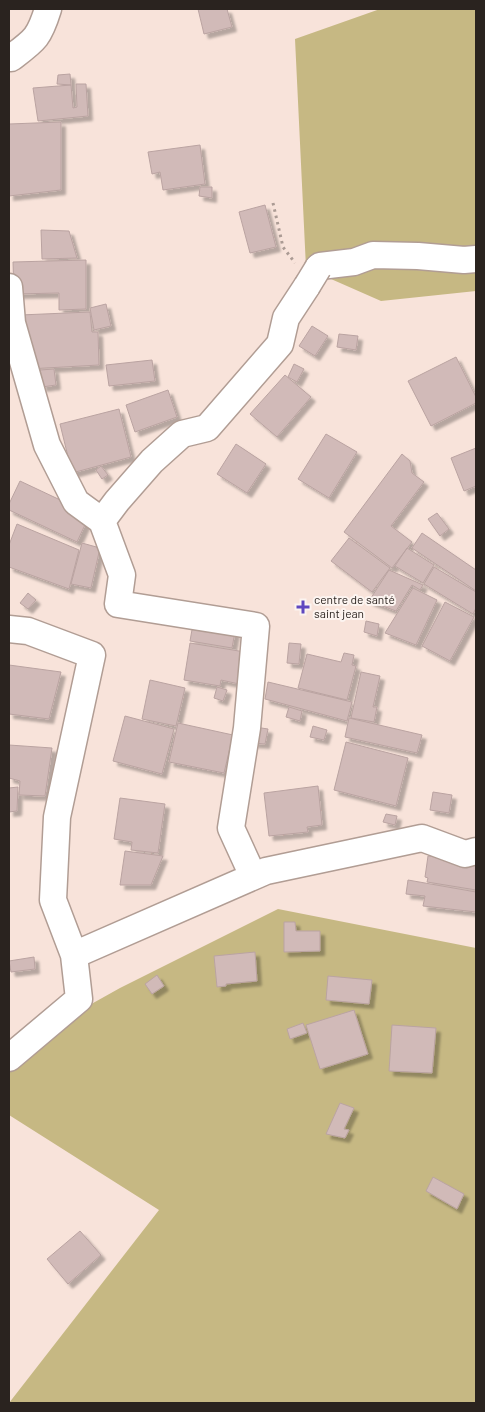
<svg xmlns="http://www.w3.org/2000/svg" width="485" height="1412" font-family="Barlow,sans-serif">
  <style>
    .green { fill: #c6b883 }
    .building { fill: #d1bab8; stroke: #baa3a1; filter: url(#shadow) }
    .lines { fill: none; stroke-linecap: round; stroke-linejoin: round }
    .minor-casing { stroke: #b19d94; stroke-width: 29 }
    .path { stroke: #ab9b94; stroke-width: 3; stroke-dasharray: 2.5 4; stroke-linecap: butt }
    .minor { stroke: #fff; stroke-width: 26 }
    .minor-bridge-casing { stroke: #b19d94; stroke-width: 29; stroke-linecap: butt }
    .minor-bridge { stroke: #fff; stroke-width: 26 }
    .poi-dot { fill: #5f47bf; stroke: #fcf4f0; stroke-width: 2 }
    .labels { text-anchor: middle; stroke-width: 4; stroke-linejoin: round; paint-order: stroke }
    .poi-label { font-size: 12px; fill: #2a231f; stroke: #fcf4f0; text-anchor: start }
  </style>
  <defs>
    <filter id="shadow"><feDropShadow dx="4.5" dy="4.5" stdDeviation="1" flood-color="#0004"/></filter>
  </defs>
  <rect width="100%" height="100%" fill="#f8e3da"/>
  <path class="green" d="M380 9H476V291L381 301 306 268 295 39Z
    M278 909 476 948V1403H9L159 1210 9 1115V1050L120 988Z"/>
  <path class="building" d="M198 9H227L232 27 204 34Z
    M70 74 71 85 57 84 58 75Z
    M76 84H86L88 116 38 121 33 88 71 85 73 108 77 107Z
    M61 122V190L9 196V124Z
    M200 145 205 184 163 190 160 172 152 174 148 152Z
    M200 187H212V198L199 196Z
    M265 205 276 247 250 253 239 212Z
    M41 230 69 231 77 258 42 259Z
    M86 260V309L59 310V293L14 294 13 262Z
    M106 304 111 326 94 330 90 308Z
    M90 312 92 332H98L99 365 28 369 20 315Z
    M312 326 328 336 315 356 299 346Z
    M339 334 358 336 356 350 337 347Z
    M456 357 476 397V403L431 426 408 381Z
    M152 360 155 381 109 386 106 365Z
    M294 364 304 369 297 382 288 377Z
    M54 369 56 385 42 387 40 370Z
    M285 375 311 397 277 437 250 414Z
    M168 390 177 417 135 432 126 405Z
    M119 409 131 457 72 473 60 424Z
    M326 434 357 452 329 498 298 479Z
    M236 444 266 464 247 493 217 474Z
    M476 448V486L464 491 451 458Z
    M402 454 410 461 412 473 424 482 391 526 412 542 392 568 344 532Z
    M101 466 108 475 102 479 96 470Z
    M20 481 90 514 77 542 9 510V504Z
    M437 513 449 529 440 536 428 519Z
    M17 524 79 550 69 589 9 567V545Z
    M422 533 476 570V591L412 548Z
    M349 538 390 568 372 592 331 561Z
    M82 543 100 548 91 588 71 584Z
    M407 548 434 565 423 583 395 566Z
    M434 567 476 592V608L473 614 424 584Z
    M389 570 423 585 420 590 412 585 396 611 369 601Z
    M413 588 437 600 416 645 385 633Z
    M28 593 36 600 28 609 20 603Z
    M445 602 474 617 450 661 422 646Z
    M366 621 379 624 377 636 364 632Z
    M193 624 235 632 232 648 190 641Z
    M190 643 245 652 239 684 221 680 220 686 184 680Z
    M289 643 301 644 299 664 287 663Z
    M344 653 354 655 352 665 356 666 347 700 298 688 307 654 341 662Z
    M9 665 61 672 49 719 9 714Z
    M361 672 380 676 373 707H377L374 722 351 718Z
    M150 680 185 688 176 726 142 719Z
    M268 682 352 702 347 721 265 699Z
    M217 687 227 690 223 701 214 698Z
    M289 707 302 711 300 721 286 717Z
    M125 716 174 729 162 774 113 761Z
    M349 718 422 735 417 753 345 737Z
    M178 723 233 735 224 773 169 762Z
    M313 726 327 730 324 740 310 737Z
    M255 727 268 729 265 744 253 743Z
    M346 742 408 758 396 806 334 790Z
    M9 745 52 748 45 796 19 795 20 781 9 778Z
    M318 786 322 825 307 827 308 832 269 836 264 793Z
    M18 787 17 811 9 812V788Z
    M433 792 452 795 449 813 430 810Z
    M120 798 165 804 158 853 131 850 132 842 114 839Z
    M386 814 397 816 395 825 383 822Z
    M125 851 163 856 151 885H120Z
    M428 856 476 858V890L427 882 428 878 425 877Z
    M408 880 476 892V912L423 906 425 896 406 894Z
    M284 922H295L296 931H320V951L284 952Z
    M255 952 257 981 226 984V986L217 987 214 956Z
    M34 957 35 969 11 972 9 961Z
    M157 975 164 986 152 994 145 984Z
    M328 976 372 980 369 1004 326 1000Z
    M354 1010 368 1054 320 1069 306 1025Z
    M303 1023 307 1033 290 1039 287 1029Z
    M392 1025 436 1028 432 1073 389 1071Z
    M340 1103 354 1108 344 1129 349 1130 345 1138 326 1134Z
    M433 1177 464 1194 457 1209 426 1191Z
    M80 1231 101 1255 68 1284 47 1259Z"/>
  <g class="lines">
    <defs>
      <path id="minor" d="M9 58H11C35 40 39 38 48 9
        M318 268 320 266 354 262 373 255 418 256 464 260 476 259
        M9 287 12 323 47 445 76 502 102 521 122 575 118 604 256 626 247 728 231 828 253 876
        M102 521 117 501 152 461 182 434 207 428 280 344 286 318 307 286
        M9 629 28 631 92 655 57 817 53 900 74 955
        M9 1058 79 999 74 955 266 871 422 838 465 854 476 851"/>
    </defs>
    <use href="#minor" class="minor-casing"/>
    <path class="path" d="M273 203 283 247 295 263"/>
    <use href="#minor" class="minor"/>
    <defs>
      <path id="minor-bridge" d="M307 286 318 268"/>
    </defs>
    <use href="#minor-bridge" class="minor-bridge-casing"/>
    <use href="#minor-bridge" class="minor-bridge"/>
  </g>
  <path class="poi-dot" d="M300.5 599.5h5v5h5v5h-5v5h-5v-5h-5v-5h5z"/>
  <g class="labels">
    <g class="poi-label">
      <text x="314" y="604">centre de santé<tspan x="314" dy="14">saint jean</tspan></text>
    </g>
  </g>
  <rect width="485" height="1412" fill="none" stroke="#2a231f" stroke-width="20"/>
</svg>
